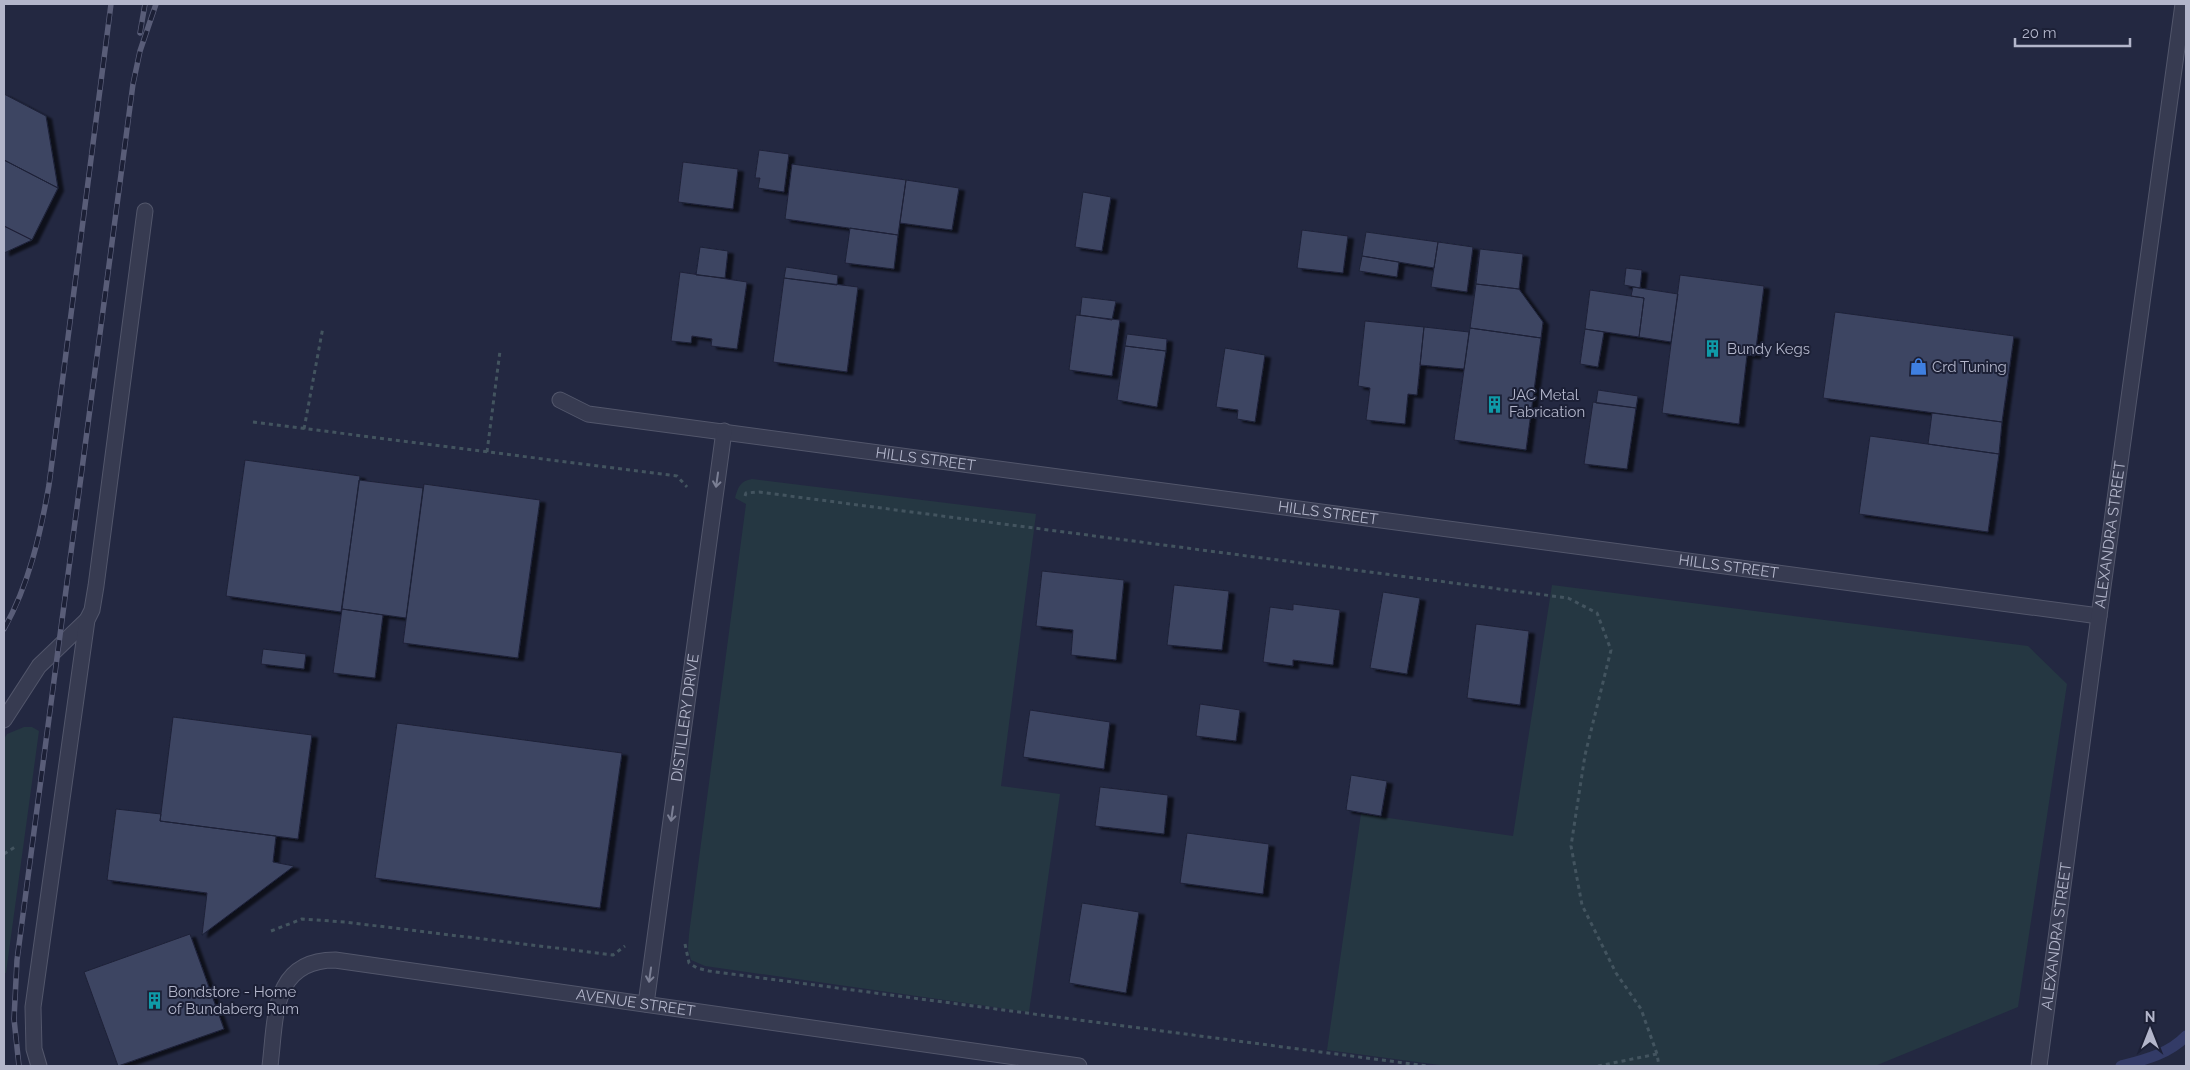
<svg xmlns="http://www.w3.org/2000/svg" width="2190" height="1070" font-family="Raleway,sans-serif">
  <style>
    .green { fill: #253742 }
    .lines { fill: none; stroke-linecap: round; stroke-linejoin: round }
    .stream { stroke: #333b67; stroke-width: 11 }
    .building { fill: #3e4462; stroke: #1e2238; filter: url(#shadow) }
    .minor-casing { stroke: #52566b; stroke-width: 17 }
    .path { stroke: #43545f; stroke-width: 3; stroke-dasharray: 4 4; stroke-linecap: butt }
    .minor { stroke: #373b51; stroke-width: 15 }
    .rail-casing { stroke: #595d78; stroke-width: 5.5 }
    .rail { stroke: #1c2036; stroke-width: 4; stroke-dasharray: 11; stroke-linecap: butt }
    .oneway { stroke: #7b7f94 }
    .labels { text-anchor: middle; stroke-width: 4; stroke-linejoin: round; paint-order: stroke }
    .poi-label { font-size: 15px; fill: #b3b6cb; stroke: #1c2036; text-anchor: start }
    .street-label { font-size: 15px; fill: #b3b6cb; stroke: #1c2036 }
  </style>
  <defs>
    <filter id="shadow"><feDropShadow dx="5.5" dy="3" stdDeviation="1" flood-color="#0009"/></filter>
  </defs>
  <rect width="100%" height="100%" fill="#232841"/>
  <path class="green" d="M752 479 1036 514 1001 786 1060 794 1029 1012 705 966 691 960 688 949 689 934 746 504 735 498C738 487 740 481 752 479Z
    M1552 585 2028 646 2067 684 2018 1007 1875 1066H1447L1327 1050 1361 814 1513 836Z
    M24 727H32L39 731 6 973H4V739L7 734Z"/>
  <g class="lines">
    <path class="stream" d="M2121 1066C2144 1060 2169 1054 2186 1036"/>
  </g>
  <path class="building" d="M4 94 46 116 58 188 4 160Z
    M759 150 789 154 784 192 758 188 760 178H755Z
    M4 160 58 188 32 240 4 226Z
    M683 162 738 169 733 209 678 202Z
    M792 164 906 180 898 235 785 219Z
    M906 180 959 188 952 230 900 223Z
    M1083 192 1111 197 1102 251 1075 247Z
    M4 226 32 240 4 253Z
    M850 228 898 235 894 269 845 263Z
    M1302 230 1348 236 1343 273 1297 268Z
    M1366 232 1438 242 1434 268 1362 256Z
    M1438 242 1473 247 1467 292 1431 287Z
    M700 247 728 251 725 278 696 275Z
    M1480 249 1523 254 1519 289 1476 284Z
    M1362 256 1399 262 1397 277 1359 271Z
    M786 267 838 275 837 285 784 278Z
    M1626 268 1642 270 1640 288 1624 285Z
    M680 272 747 282 737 349 711 346 712 339 692 336 691 343 671 341Z
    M1680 275 1764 286 1755 356 1747 355 1739 424 1662 413Z
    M784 278 858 287 847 372 773 362Z
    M1476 284 1519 289 1543 322 1541 338 1470 328Z
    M1633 287 1678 294 1671 342 1639 337 1644 298 1631 296Z
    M1590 290 1644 298 1639 337 1585 329Z
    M1082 297 1116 301 1112 320 1080 315Z
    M1835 312 2014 336 2002 422 1823 398Z
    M1076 315 1120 320 1112 376 1069 370Z
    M1365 321 1424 327 1417 395 1408 394 1405 424 1366 420 1370 388 1358 386Z
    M1424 327 1469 332 1464 369 1420 365Z
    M1470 328 1541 338 1526 450 1454 440Z
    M1585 329 1604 332 1598 367 1580 364Z
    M1127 334 1167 339 1166 351 1125 346Z
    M1125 346 1166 351 1157 407 1117 400Z
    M1225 348 1265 355 1255 422 1237 419 1238 410 1216 407Z
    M1598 390 1638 396 1636 408 1596 403Z
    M1593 402 1636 408 1627 469 1584 464Z
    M1932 413 2002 422 1999 454 1928 444Z
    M1870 436 1999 454 1988 532 1859 514Z
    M245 460 360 476 341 612 226 596Z
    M359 480 423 488 406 618 342 609Z
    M424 484 540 500 518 658 403 643Z
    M1042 571 1124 580 1116 660 1071 655 1073 630 1036 626Z
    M1174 585 1229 591 1222 650 1167 645Z
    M1383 592 1420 598 1407 674 1370 668Z
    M1293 604 1340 610 1333 665 1293 660V666L1263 662 1270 607 1293 610Z
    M342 609 383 615 375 678 333 673Z
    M1476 624 1529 631 1520 705 1467 698Z
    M263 649 306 654 304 669 261 664Z
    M1200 704 1240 710 1236 741 1196 736Z
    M1030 710 1110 722 1104 769 1023 757Z
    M173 717 312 735 298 839 160 821Z
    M397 723 622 753 600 908 375 878Z
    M1351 775 1387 781 1381 816 1346 810Z
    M1100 787 1168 795 1164 834 1095 826Z
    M116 809 161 814 160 821 276 836 273 862 294 866 202 935 207 893 107 880Z
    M1187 833 1269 844 1263 894 1180 883Z
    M1082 903 1139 912 1126 993 1069 983Z
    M190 934 224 1029 118 1066 84 972Z"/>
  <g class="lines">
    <defs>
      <g id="minor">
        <path id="s1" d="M560 400 588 414 2099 616"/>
        <path d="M4 720 39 666 87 620"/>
        <path id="s2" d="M646 1004 724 431"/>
        <path d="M39 1066 34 1049 33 1007 87 620 92 610 96 586 145 211"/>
        <path id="s3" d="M270 1066C276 1019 271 960 335 960L1079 1066"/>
        <path id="s4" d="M2039 1066 2099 616 2183 4"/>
      </g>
    </defs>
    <use href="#minor" class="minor-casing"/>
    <path class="path" d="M253 422 677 476 687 487
      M304 429 323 327
      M487 452 500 351
      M745 496 746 493 759 492 1568 598 1597 613 1611 650 1585 755 1571 846 1582 905 1616 973 1641 1009 1657 1054 1659 1066
      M4 854 15 847
      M271 931 302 919 345 922 613 955 625 946
      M685 944 689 963 697 968 709 971 1427 1066
      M1598 1066 1657 1054"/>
    <use href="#minor" class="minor"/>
    <defs>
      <path id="rail" d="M140 33 145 4
        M4 629C29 584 40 536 49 485L111 4
        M19 1066 14 1019 17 960 133 84 140 51 156 4"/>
    </defs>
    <use href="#rail" class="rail-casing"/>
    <use href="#rail" class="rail"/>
  </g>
  <defs><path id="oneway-shaft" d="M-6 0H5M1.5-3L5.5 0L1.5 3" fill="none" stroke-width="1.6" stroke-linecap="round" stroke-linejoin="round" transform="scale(1.25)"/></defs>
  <g class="oneway">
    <use href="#oneway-shaft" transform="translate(717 480) rotate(98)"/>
    <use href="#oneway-shaft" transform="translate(672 814) rotate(98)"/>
    <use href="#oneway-shaft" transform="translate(650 975) rotate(98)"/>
  </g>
  <defs>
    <symbol id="building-bare" viewBox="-9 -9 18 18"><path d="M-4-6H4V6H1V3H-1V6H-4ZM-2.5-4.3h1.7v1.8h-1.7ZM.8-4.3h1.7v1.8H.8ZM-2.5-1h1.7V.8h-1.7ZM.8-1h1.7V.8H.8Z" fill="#0f9aa8" stroke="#1c2036" stroke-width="2.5" paint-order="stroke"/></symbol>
    <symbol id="shop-bare" viewBox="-9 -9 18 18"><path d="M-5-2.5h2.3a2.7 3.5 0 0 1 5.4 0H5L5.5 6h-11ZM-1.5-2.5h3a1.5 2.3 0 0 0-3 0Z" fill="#3f7fe0" stroke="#1c2036" stroke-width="2.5" paint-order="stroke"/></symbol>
  </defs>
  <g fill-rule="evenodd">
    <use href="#building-bare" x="1700" y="336" width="25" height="25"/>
    <use href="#shop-bare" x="1906" y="354" width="25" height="25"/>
    <use href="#building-bare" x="1482" y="392" width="25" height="25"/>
    <use href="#building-bare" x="142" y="988" width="25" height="25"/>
  </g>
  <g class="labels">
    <g class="poi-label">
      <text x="1727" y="354">Bundy Kegs</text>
      <text x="1932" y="372">Crd Tuning</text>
      <text x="1509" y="400">JAC Metal<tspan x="1509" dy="17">Fabrication</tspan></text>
      <text x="168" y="997">Bondstore - Home<tspan x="168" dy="17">of Bundaberg Rum</tspan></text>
    </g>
    <g class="street-label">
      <text dy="5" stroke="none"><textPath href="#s1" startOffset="372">HILLS STREET</textPath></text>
      <text dy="5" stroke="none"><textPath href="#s1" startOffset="778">HILLS STREET</textPath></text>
      <text dy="5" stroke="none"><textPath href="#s4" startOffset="536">ALEXANDRA STREET</textPath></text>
      <text dy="5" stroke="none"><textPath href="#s1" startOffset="1182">HILLS STREET</textPath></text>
      <text dy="5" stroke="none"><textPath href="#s2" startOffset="289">DISTILLERY DRIVE</textPath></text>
      <text dy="5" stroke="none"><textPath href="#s4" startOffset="131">ALEXANDRA STREET</textPath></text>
      <text dy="5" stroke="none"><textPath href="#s3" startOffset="445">AVENUE STREET</textPath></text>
    </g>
  </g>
  <rect width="2190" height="1070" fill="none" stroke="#b3b6cb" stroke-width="10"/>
  <g transform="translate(2150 1030)" stroke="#1c2036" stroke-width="4" paint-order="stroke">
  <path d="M0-4L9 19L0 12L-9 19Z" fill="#b3b6cb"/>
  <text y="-8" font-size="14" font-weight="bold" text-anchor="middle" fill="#b3b6cb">N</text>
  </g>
  <path d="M2015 38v8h115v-8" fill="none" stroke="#b3b6cb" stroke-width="2.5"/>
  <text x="2022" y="38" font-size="15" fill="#b3b6cb" stroke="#1c2036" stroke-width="4" paint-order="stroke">20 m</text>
</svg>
